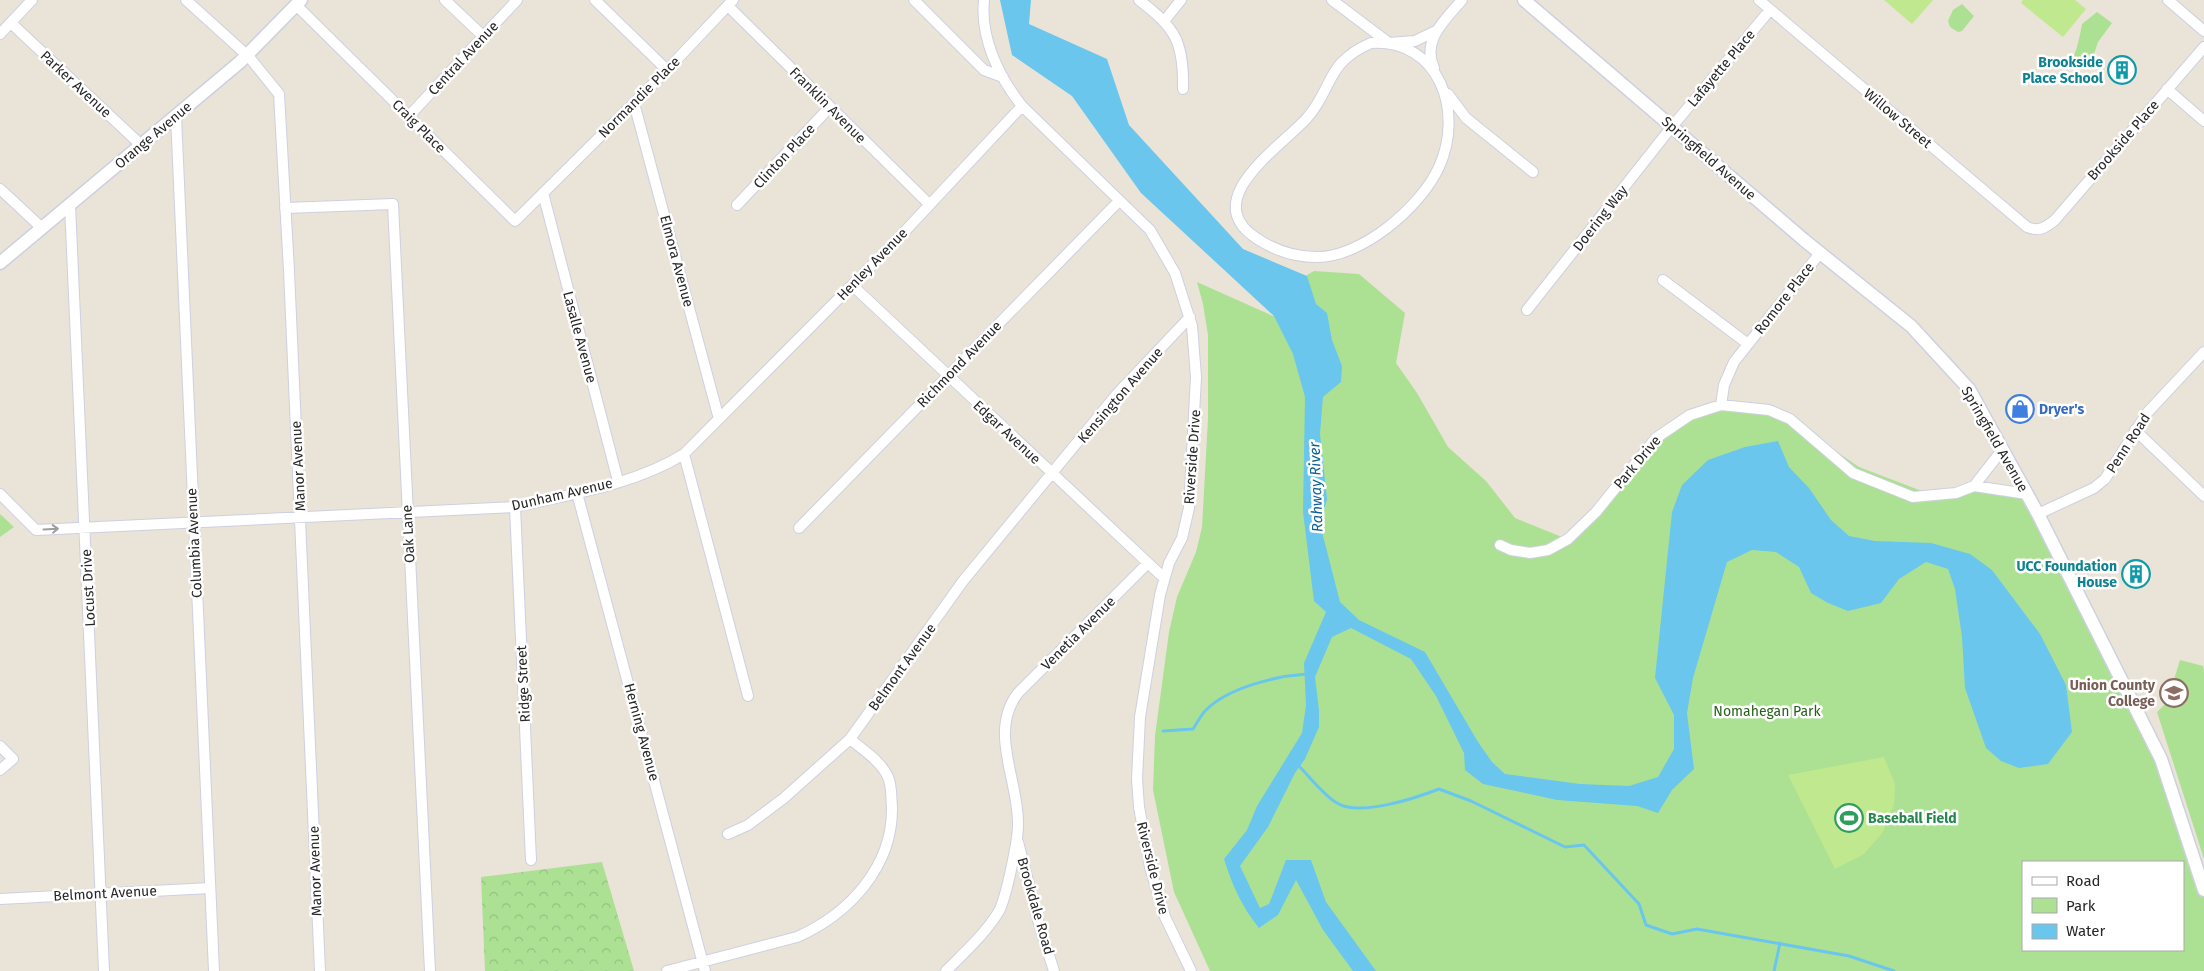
<svg xmlns="http://www.w3.org/2000/svg" width="2204" height="971" font-family="'Fira Sans',sans-serif">
  <style>
    .forest { fill: url(#forest-crowns) }
    .park { fill: #ace194; fill-rule: evenodd }
    .pitch { fill: #c0e88f }
    .water { fill: #6ac6ed }
    .lines { fill: none; stroke-linecap: round; stroke-linejoin: round }
    .stream { stroke: #6ac6ed; stroke-width: 3 }
    .minor-casing { stroke: #cdd0e0; stroke-width: 12 }
    .tertiary-casing { stroke: #cdd0e0; stroke-width: 15 }
    .minor { stroke: #fff; stroke-width: 10 }
    .tertiary { stroke: #fff; stroke-width: 12 }
    .oneway { stroke: #9e9e9e }
    .labels { text-anchor: middle; stroke-width: 5; stroke-linejoin: round; paint-order: stroke }
    .street-label { font-size: 14px; fill: #272727; stroke: #fff }
    .culture-label { font-size: 14px; font-weight: bold; fill: #0d838f; stroke: #fff; text-anchor: end }
    .shop-label { font-size: 14px; font-weight: bold; fill: #366cbe; stroke: #fff; text-anchor: start }
    .education-label { font-size: 14px; font-weight: bold; fill: #785e54; stroke: #fff; text-anchor: end }
    .park-label { font-size: 14px; fill: #266119; stroke: #fff }
    .leisure-label { font-size: 14px; font-weight: bold; fill: #27864d; stroke: #fff; text-anchor: start }
    .water-label { font-size: 15px; font-style: italic; fill: #0e6194; stroke: #fff }
  </style>
  <defs>
    <pattern id="forest-crowns" width="20" height="18" patternUnits="userSpaceOnUse" patternTransform="scale(1.25)"><rect width="20" height="18" fill="#ace194"/><path d="M2 6a3 3 0 1 1 6 0M12 15a3 3 0 1 1 6 0" fill="none" stroke="#94c180"/></pattern>
  </defs>
  <rect width="100%" height="100%" fill="#eae3d8"/>
  <path class="forest" d="M602 862 634 971H485L481 877Z"/>
  <path class="park" d="M1962 4 1974 16 1962 31 1958 32 1950 27 1948 21 1953 10Z
    M2097 12 2112 23 2098 42 2092 60H2077L2074 56C2078 45 2080 35 2082 24Z
    M1314 271 1359 274 1405 313 1396 363 1417 393 1448 447 1486 481 1515 518 1567 539 1641 455 1702 410H1769L1802 428 1859 467 1927 493 1974 486 2027 494 2161 759 2204 890V971H1210L1174 892 1153 790 1155 736 1169 632 1177 597 1196 552 1202 527 1208 419V335L1203 304 1197 282 1273 316 1307 275ZM2023 862H2183V950H2023Z
    M0 514 14 527 0 537Z
    M2180 660 2203 666 2204 672V859L2157 712 2167 702Z"/>
  <path class="pitch" d="M1884 0H1933L1912 24Z
    M2023 0H2075L2086 9 2063 37 2021 3Z
    M1884 757 1895 784 1894 804 1883 832 1864 854 1835 869 1788 775Z"/>
  <path class="water" d="M1000 0H1031L1029 24 1107 59 1129 125 1243 249 1307 276 1316 304 1327 313 1332 340 1342 366 1341 382 1323 397 1320 434 1327 499 1320 524 1340 602 1359 620 1425 652 1478 742 1492 762 1505 774 1580 784 1629 786 1658 777 1674 749V715L1655 678 1672 512 1682 485 1708 460 1745 447 1778 441 1789 467 1809 488 1831 520 1849 536 1875 541 1931 543 1970 554 1992 570 2040 634 2066 685 2072 732 2048 764 2019 768 2001 761 1986 748 1965 688 1962 637 1955 589 1948 569 1926 562 1899 579 1881 603 1848 611 1828 603 1811 593 1799 567 1776 552 1752 550 1727 562 1693 678 1687 713 1694 769 1672 790 1658 813 1637 806 1557 800 1483 784 1465 770 1464 753 1436 696 1411 659 1351 628 1332 637 1315 677 1319 710V727L1305 759 1295 773 1268 827 1240 866 1260 908 1269 904 1286 860H1311L1326 902 1376 971H1353L1323 930 1296 880 1278 915 1259 928C1242 907 1232 885 1224 859L1247 830 1257 806 1302 733 1306 705 1304 663 1326 612 1314 601 1303 512 1305 397 1293 354 1274 316 1141 193 1072 96 1012 55Z"/>
  <g class="lines">
    <path class="stream" d="M1163 731 1193 729C1197 723 1201 715 1206 710 1229 687 1277 676 1307 674
      M1298 765C1309 776 1324 796 1337 803 1359 817 1416 798 1439 789L1471 801 1565 847 1584 845 1639 904 1646 925 1672 934 1697 929 1849 956 1894 971
      M1774 971 1780 943"/>
    <defs>
      <path id="minor" d="M186 0 249 57 279 94 289 271 320 971
        M445 0 483 36
        M595 0 667 70
        M914 0 984 70 1003 77
        M984 0C980 38 999 77 1022 106L1150 230 1175 273 1192 326 1196 377 1189 508 1182 538 1169 563 1160 595 1140 717 1137 779 1139 807 1150 867 1165 917 1191 971
        M1139 0C1175 28 1184 41 1183 89
        M1332 0 1389 43 1415 41 1436 31
        M1759 0 2027 227C2039 232 2045 228 2055 220L2204 47
        M2168 0 2204 31
        M296 5 515 221 667 70 733 0
        M728 6 929 204
        M1165 20 1181 0
        M11 23 141 145
        M0 34 32 0
        M1371 43C1440 39 1464 112 1439 167 1421 207 1361 258 1316 257 1294 257 1274 250 1256 238 1198 199 1281 147 1307 118 1334 87 1325 63 1371 43Z
        M1434 68C1421 40 1446 19 1462 0
        M2167 89 2204 121
        M1448 94 1466 118 1533 172
        M634 103 719 419
        M176 116 214 971
        M409 116 517 0
        M0 189 42 228
        M543 193 618 481
        M70 205 104 971
        M737 205 830 107
        M285 208 393 204 430 971
        M1663 280 1748 344
        M852 285 1164 578
        M1527 310 1670 129 1770 10
        M1721 405 1724 385 1734 362 1820 253
        M2135 430 2204 496
        M684 454 748 696
        M1974 486 2002 450
        M577 493 705 971
        M0 494 36 530 515 507C571 494 634 485 684 454L892 245 1022 106
        M515 507 531 860
        M2038 514 2094 488 2105 479 2147 413 2204 352
        M799 528 1119 201
        M1500 545 1511 550 1530 553 1548 550 1568 539 1596 512 1656 438 1690 415 1721 405 1769 410 1790 419 1853 473 1913 497 1956 493 1974 486 2027 494
        M0 746 13 759 0 770
        M728 834 748 825 784 798 850 739 963 581 1117 394 1190 317
        M1018 842 1039 924 1054 971
        M0 899 210 888
        M667 971 797 937C849 914 893 867 892 807 891 797 892 786 888 777 881 761 863 750 850 739
        M946 971C964 953 986 933 999 911 1006 898 1018 841 1018 825 1019 780 988 732 1018 693L1147 564"/>
      <path id="tertiary" d="M1524 0 1804 240 1911 326 1969 389 2038 514 2161 759 2204 890
        M0 263 240 62 301 0"/>
    </defs>
    <use href="#minor" class="minor-casing"/>
    <use href="#tertiary" class="tertiary-casing"/>
    <use href="#minor" class="minor"/>
    <use href="#tertiary" class="tertiary"/>
  </g>
  <defs><path id="oneway-shaft" d="M-6 0H5M1.5-3L5.5 0L1.5 3" fill="none" stroke-width="1.6" stroke-linecap="round" stroke-linejoin="round" transform="scale(1.25)"/></defs>
  <use class="oneway" href="#oneway-shaft" transform="translate(51 529) rotate(-3)"/>
  <defs>
    <symbol id="building-ring" viewBox="-11 -11 22 22"><circle r="9.5" fill="#fff" stroke="#0f9aa8" stroke-width="1.5"/><path d="M-4-6H4V6H1V3H-1V6H-4ZM-2.5-4.3h1.7v1.8h-1.7ZM.8-4.3h1.7v1.8H.8ZM-2.5-1h1.7V.8h-1.7ZM.8-1h1.7V.8H.8Z" fill="#0f9aa8"/></symbol>
    <symbol id="shop-ring" viewBox="-11 -11 22 22"><circle r="9.5" fill="#fff" stroke="#3f7fe0" stroke-width="1.5"/><path d="M-5-2.5h2.3a2.7 3.5 0 0 1 5.4 0H5L5.5 6h-11ZM-1.5-2.5h3a1.5 2.3 0 0 0-3 0Z" fill="#3f7fe0"/></symbol>
    <symbol id="university-ring" viewBox="-11 -11 22 22"><circle r="9.5" fill="#fff" stroke="#8d6e63" stroke-width="1.5"/><path d="M0-5L7-2L0 1L-7-2ZM-4 1L0 2.5L4 1V4Q0 6-4 4Z" fill="#8d6e63"/></symbol>
    <symbol id="stadium-ring" viewBox="-11 -11 22 22"><circle r="9.5" fill="#fff" stroke="#2e9e5b" stroke-width="1.5"/><path d="M0-5a6.5 5 0 1 0 0 10a6.5 5 0 1 0 0-10ZM-3.5-1.8h7v3.6h-7Z" fill="#2e9e5b"/></symbol>
  </defs>
  <g fill-rule="evenodd">
    <use href="#building-ring" x="2106" y="54" width="32" height="32"/>
    <use href="#shop-ring" x="2004" y="393" width="32" height="32"/>
    <use href="#building-ring" x="2120" y="558" width="32" height="32"/>
    <use href="#university-ring" x="2158" y="677" width="32" height="32"/>
    <use href="#stadium-ring" x="1833" y="802" width="32" height="32"/>
  </g>
  <g class="labels">
    <g class="street-label">
      <text transform="translate(463 58) rotate(-47)" y="5">Central Avenue</text>
      <text transform="translate(1721 68) rotate(-50)" y="5">Lafayette Place</text>
      <text transform="translate(76 84) rotate(43)" y="5">Parker Avenue</text>
      <text transform="translate(639 97) rotate(-45)" y="5">Normandie Place</text>
      <text transform="translate(828 105) rotate(45)" y="5">Franklin Avenue</text>
      <text transform="translate(1898 118) rotate(40)" y="5">Willow Street</text>
      <text transform="translate(419 126) rotate(45)" y="5">Craig Place</text>
      <text transform="translate(153 135) rotate(-40)" y="5">Orange Avenue</text>
      <text transform="translate(2123 140) rotate(-49)" y="5">Brookside Place</text>
      <text transform="translate(784 156) rotate(-47)" y="5">Clinton Place</text>
      <text transform="translate(1709 158) rotate(41)" y="5">Springfield Avenue</text>
      <text transform="translate(1600 218) rotate(-52)" y="5">Doering Way</text>
      <text transform="translate(677 261) rotate(75)" y="5">Elmora Avenue</text>
      <text transform="translate(872 264) rotate(-46)" y="5">Henley Avenue</text>
      <text transform="translate(1784 298) rotate(-52)" y="5">Romore Place</text>
      <text transform="translate(580 337) rotate(75)" y="5">Lasalle Avenue</text>
      <text transform="translate(959 364) rotate(-46)" y="5">Richmond Avenue</text>
      <text transform="translate(1120 395) rotate(-49)" y="5">Kensington Avenue</text>
      <text transform="translate(1007 432) rotate(43)" y="5">Edgar Avenue</text>
      <text transform="translate(1995 439) rotate(60)" y="5">Springfield Avenue</text>
      <text transform="translate(2128 443) rotate(-57)" y="5">Penn Road</text>
      <text transform="translate(1192 457) rotate(-86)" y="5">Riverside Drive</text>
      <text transform="translate(1637 462) rotate(-50)" y="5">Park Drive</text>
      <text transform="translate(298 466) rotate(-93)" y="5">Manor Avenue</text>
      <text transform="translate(562 494) rotate(-13)" y="5">Dunham Avenue</text>
      <text transform="translate(408 534) rotate(-93)" y="5">Oak Lane</text>
      <text transform="translate(194 543) rotate(-93)" y="5">Columbia Avenue</text>
      <text transform="translate(88 588) rotate(-93)" y="5">Locust Drive</text>
      <text transform="translate(1078 633) rotate(-45)" y="5">Venetia Avenue</text>
      <text transform="translate(902 667) rotate(-54)" y="5">Belmont Avenue</text>
      <text transform="translate(523 684) rotate(-93)" y="5">Ridge Street</text>
      <text transform="translate(642 732) rotate(75)" y="5">Herning Avenue</text>
      <text transform="translate(1153 868) rotate(76)" y="5">Riverside Drive</text>
      <text transform="translate(315 871) rotate(-92)" y="5">Manor Avenue</text>
      <text transform="translate(105 893) rotate(-3)" y="5">Belmont Avenue</text>
      <text transform="translate(1036 906) rotate(74)" y="5">Brookdale Road</text>
    </g>
    <g class="culture-label">
      <text x="2103" y="67">Brookside<tspan x="2103" dy="16">Place School</tspan></text>
      <text x="2117" y="571">UCC Foundation<tspan x="2117" dy="16">House</tspan></text>
    </g>
    <g class="shop-label">
      <text x="2039" y="414">Dryer's</text>
    </g>
    <g class="education-label">
      <text x="2155" y="690">Union County<tspan x="2155" dy="16">College</tspan></text>
    </g>
    <g class="park-label">
      <text x="1767" y="716">Nomahegan Park</text>
    </g>
    <g class="leisure-label">
      <text x="1868" y="823">Baseball Field</text>
    </g>
    <g class="water-label">
      <text transform="translate(1316 487) rotate(-92)" y="5">Rahway River</text>
    </g>
  </g>
  <rect x="2022" y="861" width="162" height="90" fill="#ffffff" stroke="#a9a9a9"/>
  <rect x="2032" y="877" width="25" height="8" fill="#ffffff" stroke="#a9a9a9"/>
  <text x="2066" y="886" font-size="15" fill="#272727">Road</text>
  <rect x="2032" y="898" width="25" height="15" fill="#ace194" stroke="#a9a9a9"/>
  <text x="2066" y="911" font-size="15" fill="#272727">Park</text>
  <rect x="2032" y="924" width="25" height="15" fill="#6ac6ed" stroke="#a9a9a9"/>
  <text x="2066" y="936" font-size="15" fill="#272727">Water</text>
</svg>
